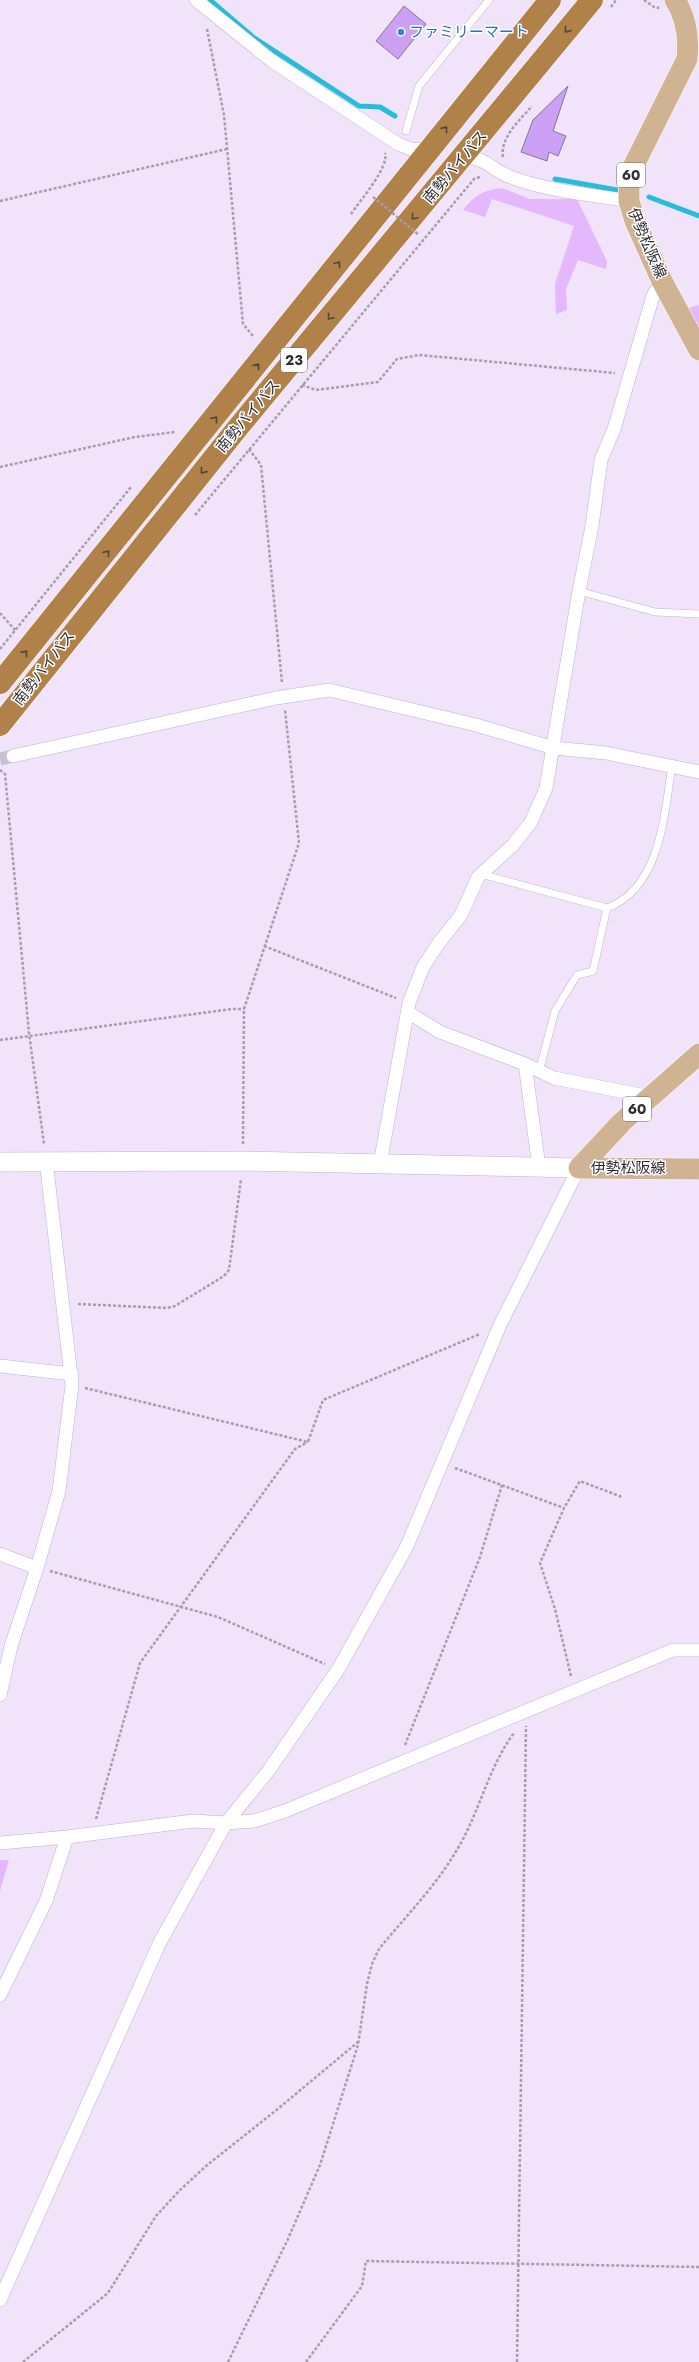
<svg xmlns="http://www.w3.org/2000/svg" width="699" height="2362" font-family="Jost,'Noto Sans JP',sans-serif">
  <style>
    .green { fill: #e5b8fd }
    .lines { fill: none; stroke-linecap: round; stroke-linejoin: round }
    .stream { stroke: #26bddd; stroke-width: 5 }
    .building { fill: #cca0f4; stroke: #83798e }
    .street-tunnel { stroke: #cabed1; stroke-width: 13; stroke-dasharray: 13 6; stroke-linecap: butt }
    .lane-casing { stroke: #bfb2c7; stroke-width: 8 }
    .street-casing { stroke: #bfb2c7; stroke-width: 14 }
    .secondary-casing { stroke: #bfb2c7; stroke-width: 20 }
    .primary-casing { stroke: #fff; stroke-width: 22 }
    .highway-casing { stroke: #fff; stroke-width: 23 }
    .path { stroke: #a79dad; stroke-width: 2.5; stroke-dasharray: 3 2; stroke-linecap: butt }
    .lane { stroke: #fff; stroke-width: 7 }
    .street { stroke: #fff; stroke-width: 13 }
    .secondary { stroke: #fff; stroke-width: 19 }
    .primary { stroke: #d0b392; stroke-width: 21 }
    .highway { stroke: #b08149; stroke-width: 22 }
    .path-bridge { stroke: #a79dad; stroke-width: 2.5; stroke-dasharray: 3 2; stroke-linecap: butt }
    .oneway { stroke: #56453a }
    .shop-dot { fill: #3f7fe0; stroke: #fff; stroke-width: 1.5 }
    .labels { text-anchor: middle; stroke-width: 3; stroke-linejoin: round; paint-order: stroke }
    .shield { fill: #fff; stroke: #6e6b70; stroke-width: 1 }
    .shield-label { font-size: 14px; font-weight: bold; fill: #302b33 }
    .shop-label { font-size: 15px; fill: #366cbe; stroke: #fff; text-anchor: start }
    .street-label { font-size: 15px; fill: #302b33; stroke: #fff }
  </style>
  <rect width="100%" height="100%" fill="#f1e3f9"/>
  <path class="green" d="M502 188 530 199H577L607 261 606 269 578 260 566 289 567 310 556 314 555 284 574 226 492 199 485 217 463 210C475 195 483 190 502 188Z
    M699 305V336L685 309Z
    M0 1860H9L0 1891Z"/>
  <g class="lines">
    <path class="stream" d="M210 0 253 37 359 106 380 107 395 116
      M555 179 623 191
      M649 197 699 216"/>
  </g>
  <path class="building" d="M404 6 426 24 398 59 376 41Z
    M568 86 553 131 566 136 558 156 549 152 547 161 521 152 533 120Z"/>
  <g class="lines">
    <path class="street-tunnel" d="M0 759 13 756"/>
    <defs>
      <path id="lane" d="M406 131 419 86 489 0
        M579 591 655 612 699 614
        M481 874 607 908C661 888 664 815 672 766
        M538 1070 542 1061 555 1011 577 975 593 971 607 908"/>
      <path id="street" d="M196 0 272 61 398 144 411 149 429 150
        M463 158C485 156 489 168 508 176 546 191 589 194 629 201
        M13 756 276 698 329 690 476 725 554 748 606 753 699 772
        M409 1013 440 1032 525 1064 539 1167
        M525 1064 554 1078 651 1097
        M380 1164 409 1003 423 967 438 944 461 915 478 877 513 845 531 822 546 788 579 591 592 526 601 460 614 429 653 296 662 281
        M0 1366 72 1374
        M0 1554 37 1568
        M0 1695 11 1646 37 1568 59 1491 72 1385 46 1160
        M0 1843 67 1837 193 1821 226 1823 254 1821 285 1811 673 1650H699
        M0 1995 46 1901 67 1837
        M0 2300 160 1942 226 1823 269 1770 339 1668 407 1546 500 1325 579 1168"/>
      <path id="secondary" d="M0 1162 243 1161 579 1168"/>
      <path id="primary" d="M675 0C687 18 689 38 687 59L633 167 629 185V201L635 221 662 281 699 350
        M579 1168 622 1122 699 1054
        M579 1168 699 1169"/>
      <path id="highway" d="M0 683 550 0
        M0 725 240 425 592 0"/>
    </defs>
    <use href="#lane" class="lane-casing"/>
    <use href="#street" class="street-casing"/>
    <use href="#secondary" class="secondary-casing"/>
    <use href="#primary" class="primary-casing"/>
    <use href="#highway" class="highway-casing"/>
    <path class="path" d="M644 0 654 7 659 8
      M611 7 616 0
      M207 29 224 115 243 324 253 336
      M503 157C500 137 520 120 532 106
      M0 201 227 149
      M351 214C359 202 390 166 385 153
      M302 385 316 390 378 382 397 359 419 355 615 373
      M249 449 261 465 282 683
      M0 467 135 437 175 432
      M195 515 474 179 480 177
      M0 613 15 630
      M0 649 131 487
      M0 770 5 774 29 1033 44 1144
      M264 946 396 998
      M0 1040 232 1009H244
      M243 1144 244 1009 299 843 285 710
      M78 1304 167 1308 175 1306 224 1276 229 1270 241 1179
      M85 1388 308 1442 323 1400 480 1334
      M455 1468 564 1508
      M50 1571 218 1617 325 1664
      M571 1676 555 1609 540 1563 564 1508 580 1481 622 1497
      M405 1745 480 1557 502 1485
      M96 1819 140 1663 295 1449 308 1442
      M23 2362 108 2293 156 2216 179 2191 206 2166 279 2108 358 2042
      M228 2362 288 2239 320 2165 358 2045 367 1984 372 1964 379 1949C405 1917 437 1885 458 1848 480 1811 488 1768 514 1733
      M306 2362 362 2286 366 2261 699 2267
      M517 2362 526 1726"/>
    <use href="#lane" class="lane"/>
    <use href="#street" class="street"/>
    <use href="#secondary" class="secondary"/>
    <use href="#primary" class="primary"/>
    <use href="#highway" class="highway"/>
    <path class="path-bridge" d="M373 197 419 235"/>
  </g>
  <defs><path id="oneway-chevron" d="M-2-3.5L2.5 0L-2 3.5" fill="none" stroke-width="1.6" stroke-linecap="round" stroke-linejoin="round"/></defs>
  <g class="oneway">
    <use href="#oneway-chevron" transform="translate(567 30) rotate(129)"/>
    <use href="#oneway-chevron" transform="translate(445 129) rotate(-51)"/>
    <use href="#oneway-chevron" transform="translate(414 217) rotate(130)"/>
    <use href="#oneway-chevron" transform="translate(338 264) rotate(-52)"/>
    <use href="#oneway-chevron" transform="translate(330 317) rotate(130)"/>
    <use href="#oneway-chevron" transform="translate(257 366) rotate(-52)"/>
    <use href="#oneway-chevron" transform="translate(215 419) rotate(-51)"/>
    <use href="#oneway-chevron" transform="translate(203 471) rotate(129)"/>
    <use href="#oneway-chevron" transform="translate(107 553) rotate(-51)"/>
    <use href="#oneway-chevron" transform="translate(25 653) rotate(-51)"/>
  </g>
  <circle class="shop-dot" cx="401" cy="32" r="4"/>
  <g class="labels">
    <g class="shield">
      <rect x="617" y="163" width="28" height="24" rx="3"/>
      <rect x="281" y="348" width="26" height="24" rx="3"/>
      <rect x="623" y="1097" width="28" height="24" rx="3"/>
    </g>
    <g class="shield-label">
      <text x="631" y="180">60</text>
      <text x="294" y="365">23</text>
      <text x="637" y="1114">60</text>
    </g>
    <g class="shop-label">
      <text x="409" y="37">ファミリーマート</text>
    </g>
    <g class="street-label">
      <text transform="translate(455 167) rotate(-50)" y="5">南勢バイパス</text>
      <text transform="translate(647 243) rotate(67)" y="5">伊勢松阪線</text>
      <text transform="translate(248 416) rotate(-50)" y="5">南勢バイパス</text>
      <text transform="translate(44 668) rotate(-52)" y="5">南勢バイパス</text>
      <text x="628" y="1173">伊勢松阪線</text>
    </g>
  </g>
</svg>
